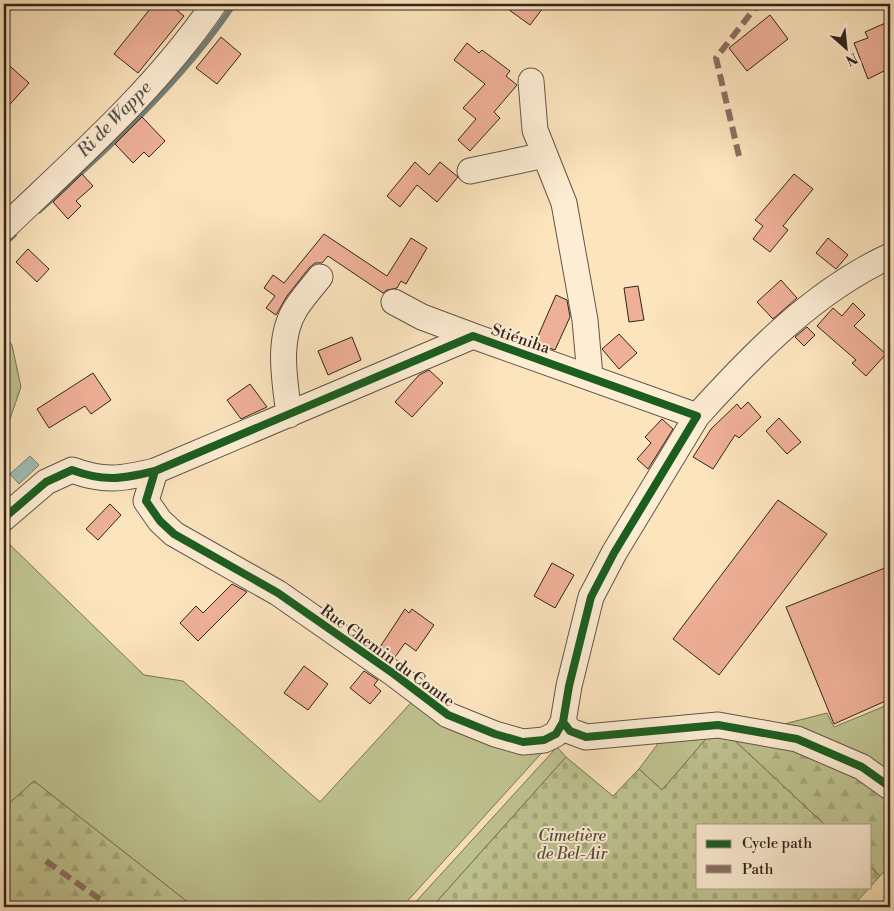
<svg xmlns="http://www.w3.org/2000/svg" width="894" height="911" font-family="'Libre Bodoni',serif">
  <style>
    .grass { fill: #bfc491; stroke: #787458 }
    .forest { fill: url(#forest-firs); stroke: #787458 }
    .cemetery { fill: url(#cemetery-stones); stroke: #787458 }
    .water { fill: #a0beb6; stroke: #748179 }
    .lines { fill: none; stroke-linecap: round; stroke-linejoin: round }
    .stream { stroke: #748179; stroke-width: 5.5 }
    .building { fill: #efb098; stroke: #31251e }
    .minor-casing { stroke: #645546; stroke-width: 27 }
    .minor { stroke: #fdedd4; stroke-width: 25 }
    .quiet { stroke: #8d6e63; stroke-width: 6; stroke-dasharray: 12 6; stroke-linecap: butt }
    .cycleway-casing { stroke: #fdedd4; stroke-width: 11 }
    .cycleway { stroke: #1b5e20; stroke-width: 8 }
    .labels { text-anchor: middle; stroke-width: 4; stroke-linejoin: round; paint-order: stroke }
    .street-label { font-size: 16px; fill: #31251e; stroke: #fdedd4 }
    .park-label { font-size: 16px; font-style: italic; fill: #544d3b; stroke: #fdedd4 }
    .water-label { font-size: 18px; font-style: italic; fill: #52534c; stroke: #fdedd4 }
  </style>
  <defs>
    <pattern id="forest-firs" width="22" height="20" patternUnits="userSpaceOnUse" patternTransform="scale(1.25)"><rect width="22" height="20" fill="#bfc491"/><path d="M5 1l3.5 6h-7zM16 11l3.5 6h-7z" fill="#a5a87d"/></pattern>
    <pattern id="cemetery-stones" width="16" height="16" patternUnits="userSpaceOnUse" patternTransform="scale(1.25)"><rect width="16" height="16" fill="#bfc491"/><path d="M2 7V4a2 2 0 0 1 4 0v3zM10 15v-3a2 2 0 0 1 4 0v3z" fill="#a5a87d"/></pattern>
  </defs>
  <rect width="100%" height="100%" fill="#fce4bd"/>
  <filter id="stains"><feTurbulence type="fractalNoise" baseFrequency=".004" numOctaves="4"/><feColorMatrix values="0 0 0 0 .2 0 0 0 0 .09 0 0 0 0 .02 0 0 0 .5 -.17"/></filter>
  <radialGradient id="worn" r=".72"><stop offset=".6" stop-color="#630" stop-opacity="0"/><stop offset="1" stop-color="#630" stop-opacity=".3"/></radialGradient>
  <path class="grass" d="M4 539 144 675 183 681 320 802 419 694 548 746 402 907H194L34 781 4 808Z
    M890 704V787L753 732 827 713 834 727Z
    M718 725 662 790 639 769 669 729Z
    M557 747 566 757 432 907H411Z"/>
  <path class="forest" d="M4 335 12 345 21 387 4 436Z
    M718 725 753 732 890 787V866L880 876 870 867V825H825Z
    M34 781 194 907H4V808Z"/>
  <path class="cemetery" d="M718 725 825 825H698V887H870V867L880 876 852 907H432L566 757 613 796 639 769 662 790Z"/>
  <path class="water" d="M30 456 39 465 19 484 10 474Z"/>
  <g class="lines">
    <path class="stream" d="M39 211C107 150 184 80 234 4
      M4 244 14 235"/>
  </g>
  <path class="building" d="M154 4H169L184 16 138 73 114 54Z
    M501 4H546L530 25Z
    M770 15 788 39 747 71 729 48Z
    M890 21V68L868 79 854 43 868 38 865 32Z
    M221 37 241 54 217 84 196 68Z
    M467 43 479 53 482 50 510 71 506 76 517 85 494 112 500 118 470 151 458 140 476 119 463 108 485 84 454 60Z
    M4 61 29 83 4 111Z
    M142 117 165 141 149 157 144 152 133 163 115 144Z
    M415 162 429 175 440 162 458 177 437 202 417 185 400 207 387 196Z
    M82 174 93 186 76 201 81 206 68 219 53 202Z
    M794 174 813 189 783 226 788 230 770 252 753 239 763 226 755 220Z
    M324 234 387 276 411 238 427 248 406 284 401 281 397 288 387 290 383 293 328 256 322 263H315L309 268 287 296 276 315 266 308 275 296 264 288 273 275 284 283Z
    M828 238 848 255 836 269 816 253Z
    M28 249 49 269 37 282 16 262Z
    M781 280 797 298 773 319 757 302Z
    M638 286 644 320 629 322 624 288Z
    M556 295 567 300 570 317 555 350 535 343Z
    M853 303 865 315 854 326 886 354 866 376 852 363 856 360 817 326 833 308 842 316Z
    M807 327 815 335 804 346 795 337Z
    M619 334 637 353 619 369 602 349Z
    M352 337 361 360 328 375 318 351Z
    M429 370 443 383 412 417 395 402 419 375Z
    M93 373 111 400 91 414 85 406 49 428 37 409Z
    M250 384 267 407 241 419 227 400Z
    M748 402 761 417 739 438 735 435 713 469 693 457 711 429 737 404 741 409Z
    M779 418 801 442 787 454 766 431Z
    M662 419 673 429 648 469 637 459 651 443 645 437Z
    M778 500 827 534 719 675 673 639Z
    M110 504 121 515 98 540 86 529Z
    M552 563 574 575 555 608 534 596Z
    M890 566V699L834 724 786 607Z
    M232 584 247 592 198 641 180 623 196 606 203 613Z
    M405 609 409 613 412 609 434 625 416 651 405 643 395 657 380 647Z
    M304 666 328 684 308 710 284 693Z
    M364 671 378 680 374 685 381 691 370 704 350 688Z"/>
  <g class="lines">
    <defs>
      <path id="minor" d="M531 81 535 130 564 203 585 320 590 376
        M470 171 545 155
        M4 228C78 157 156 89 214 4
        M394 302 422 317 473 336
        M289 415C285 381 276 339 296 308 303 297 312 287 320 277
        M697 416C753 354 814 291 890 256
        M155 471 146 501 160 521 174 534 278 593 394 674 448 715 495 734 523 742 544 740 556 734 563 722 570 731 586 737 718 725 797 739 862 767 890 787
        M4 518 46 482 72 470C104 482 122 479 155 471L473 336 697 416 614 553 591 597 569 686 563 722"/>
    </defs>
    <use href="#minor" class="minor-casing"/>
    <use href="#minor" class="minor"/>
    <path class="quiet" d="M739 156 716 58 758 4
      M46 861 111 907"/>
    <defs>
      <path id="cycleway" d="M155 471 146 501 160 521 174 534 278 593 394 674 448 715 495 734 523 742 544 740 556 734 563 722 570 731 586 737 718 725 797 739 862 767 890 787
        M4 518 46 482 72 470C104 482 122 479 155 471L473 336 697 416 614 553 591 597 569 686 563 722"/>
    </defs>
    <use href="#cycleway" class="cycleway-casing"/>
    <use href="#cycleway" class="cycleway"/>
  </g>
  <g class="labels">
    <g class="street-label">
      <text transform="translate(521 338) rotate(19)" y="6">Stiéniha</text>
      <text transform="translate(388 655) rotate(36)" y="6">Rue Chemin du Comte</text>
    </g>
    <g class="park-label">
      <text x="572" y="841">Cimetière<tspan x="572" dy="18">de Bel-Air</tspan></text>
    </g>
    <g class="water-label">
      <text transform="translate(114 119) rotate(-46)" y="6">Ri de Wappe</text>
    </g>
  </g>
  <rect width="894" height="911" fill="none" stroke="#fce4bd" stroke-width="20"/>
  <rect x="5" y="5" width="884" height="901" fill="none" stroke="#31251e" stroke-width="2.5"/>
  <rect x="10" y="10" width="874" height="891" fill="none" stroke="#31251e"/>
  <rect x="696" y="824" width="175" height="65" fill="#fdedd4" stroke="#ab9d8b"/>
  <rect x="706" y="840" width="25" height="8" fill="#1b5e20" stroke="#ab9d8b"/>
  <text x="742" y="848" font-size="15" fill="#31251e">Cycle path</text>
  <rect x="706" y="865" width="25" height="8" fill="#8d6e63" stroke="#ab9d8b"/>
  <text x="742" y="874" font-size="15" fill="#31251e">Path</text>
  <g transform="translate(846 48) rotate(153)" stroke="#fdedd4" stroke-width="4" paint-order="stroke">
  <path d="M0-4L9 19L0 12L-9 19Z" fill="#31251e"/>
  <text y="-8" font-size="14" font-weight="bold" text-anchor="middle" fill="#31251e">N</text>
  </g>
  <rect width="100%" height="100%" filter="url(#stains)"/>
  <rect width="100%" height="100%" fill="url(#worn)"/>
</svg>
